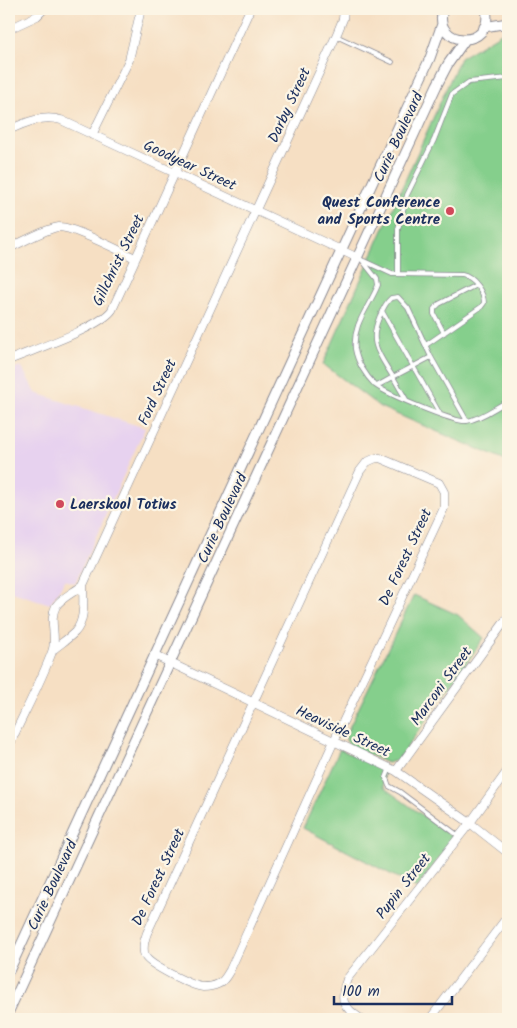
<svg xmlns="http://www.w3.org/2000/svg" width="517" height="1028" font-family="Kalam,sans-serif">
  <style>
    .built { fill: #e7d2ef }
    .green { fill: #85cf8c; stroke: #507f75 }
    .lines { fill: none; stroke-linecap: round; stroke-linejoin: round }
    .service-casing { stroke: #888790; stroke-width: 5.5 }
    .minor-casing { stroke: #888790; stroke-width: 9 }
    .tertiary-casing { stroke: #888790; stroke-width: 11 }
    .service { stroke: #fff; stroke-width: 4 }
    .minor { stroke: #fff; stroke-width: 8 }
    .tertiary { stroke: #fff; stroke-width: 9 }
    .poi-dot { fill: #d1495b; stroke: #fcf5e5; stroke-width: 2 }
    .labels { text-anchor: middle; stroke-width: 4.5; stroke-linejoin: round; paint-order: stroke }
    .street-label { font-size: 15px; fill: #1b2f5e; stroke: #fcf5e5 }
    .poi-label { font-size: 15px; font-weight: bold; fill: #1b2f5e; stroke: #fcf5e5; text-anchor: end }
  </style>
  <rect width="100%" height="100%" fill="#fcf5e5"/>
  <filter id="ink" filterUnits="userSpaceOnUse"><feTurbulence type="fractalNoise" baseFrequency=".02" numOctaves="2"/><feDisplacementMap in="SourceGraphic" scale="10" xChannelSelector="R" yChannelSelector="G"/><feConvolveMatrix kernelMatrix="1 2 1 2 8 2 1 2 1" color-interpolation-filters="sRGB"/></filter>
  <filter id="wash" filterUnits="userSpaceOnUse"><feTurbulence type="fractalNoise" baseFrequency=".0096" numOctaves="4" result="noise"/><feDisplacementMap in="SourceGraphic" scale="20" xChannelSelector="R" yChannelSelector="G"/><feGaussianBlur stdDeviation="1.12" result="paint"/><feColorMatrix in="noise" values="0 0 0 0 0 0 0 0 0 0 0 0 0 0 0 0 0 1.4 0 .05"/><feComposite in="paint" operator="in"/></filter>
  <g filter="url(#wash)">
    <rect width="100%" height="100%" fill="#f6dfc3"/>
    <path class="built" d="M21 366 36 393 145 428 75 583 65 580 50 604 9 591V370Z"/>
    <path class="green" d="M503 32H508V462L380 407 323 364 460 58Z
      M414 595 458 615 484 638 398 760 387 763 349 745 346 740V734Z
      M340 749 384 770 383 787 454 838 417 888 303 828Z"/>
  </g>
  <g filter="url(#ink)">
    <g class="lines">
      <defs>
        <path id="service" d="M336 36 392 62
          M362 260 377 279 378 285C370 306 352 324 355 349 357 362 366 376 375 385 387 394 454 423 467 421 481 419 496 407 508 401
          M364 261 392 274 462 275C473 277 484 292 484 303L481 307 426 345
          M398 274V229L407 195 434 140 452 94 469 82 508 78
          M382 311 440 414
          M444 333 434 314V309L439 304 476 285
          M431 357 393 377C380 355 368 344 379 318 382 311 385 303 391 298L398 297 408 308 431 357 467 421
          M377 386 393 377 407 401
          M390 768 386 778 389 786 400 792 460 837"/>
        <path id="minor" d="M9 29 37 16 44 9
          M9 130C26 122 43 115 61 120L358 258
          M92 135 129 60 141 9
          M9 248C21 243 47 228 59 227 74 227 120 251 135 258
          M9 360C33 350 99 328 112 310L250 9
          M376 458H380L439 483 444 492V508L334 741 230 970C227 975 224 982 218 984 214 986 207 987 203 987 192 986 149 965 145 956 142 948 144 941 147 933L360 471 367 462Z
          M53 650C60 644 68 639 75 632 86 620 83 600 83 585
          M154 655 396 771 470 823 508 853
          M9 746C23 715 40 684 52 652 58 637 48 621 56 606 62 597 75 592 83 585L336 36 343 19 344 9
          M396 771 508 617
          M361 1019C343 1007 339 1001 347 979L470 823 508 770
          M430 1019 508 916"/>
        <path id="tertiary" d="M443 9C431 47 495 51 486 9
          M484 27 508 23
          M9 971 430 58 442 24
          M9 1011 437 85 448 64 465 40"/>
      </defs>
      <use href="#service" class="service-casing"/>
      <use href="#minor" class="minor-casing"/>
      <use href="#tertiary" class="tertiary-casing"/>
      <use href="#service" class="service"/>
      <use href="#minor" class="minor"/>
      <use href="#tertiary" class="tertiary"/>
    </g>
  </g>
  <g class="poi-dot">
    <circle cx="450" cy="211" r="5"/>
    <circle cx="60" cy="504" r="5"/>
  </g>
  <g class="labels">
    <g class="street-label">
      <text transform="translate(289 105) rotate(-65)" y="5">Darby Street</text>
      <text transform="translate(398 137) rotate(-65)" y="5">Curie Boulevard</text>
      <text transform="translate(190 165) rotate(25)" y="5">Goodyear Street</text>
      <text transform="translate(118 260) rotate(-64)" y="5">Gillchrist Street</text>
      <text transform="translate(157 392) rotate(-65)" y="5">Ford Street</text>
      <text transform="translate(222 518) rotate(-65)" y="5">Curie Boulevard</text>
      <text transform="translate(405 557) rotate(-65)" y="5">De Forest Street</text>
      <text transform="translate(441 686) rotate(-54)" y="5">Marconi Street</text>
      <text transform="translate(343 731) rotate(25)" y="5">Heaviside Street</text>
      <text transform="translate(158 877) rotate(-65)" y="5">De Forest Street</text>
      <text transform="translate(52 885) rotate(-65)" y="5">Curie Boulevard</text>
      <text transform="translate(403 886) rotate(-52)" y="5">Pupin Street</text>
    </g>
    <g class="poi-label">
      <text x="440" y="207">Quest Conference<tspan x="440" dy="17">and Sports Centre</tspan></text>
      <text x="70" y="509" text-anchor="start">Laerskool Totius</text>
    </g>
  </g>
  <rect width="517" height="1028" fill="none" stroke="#fcf5e5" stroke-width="30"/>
  <path d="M334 996v8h118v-8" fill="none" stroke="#1b2f5e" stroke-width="2.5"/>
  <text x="342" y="996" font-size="15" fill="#1b2f5e" stroke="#fcf5e5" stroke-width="4" paint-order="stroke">100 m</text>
</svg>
